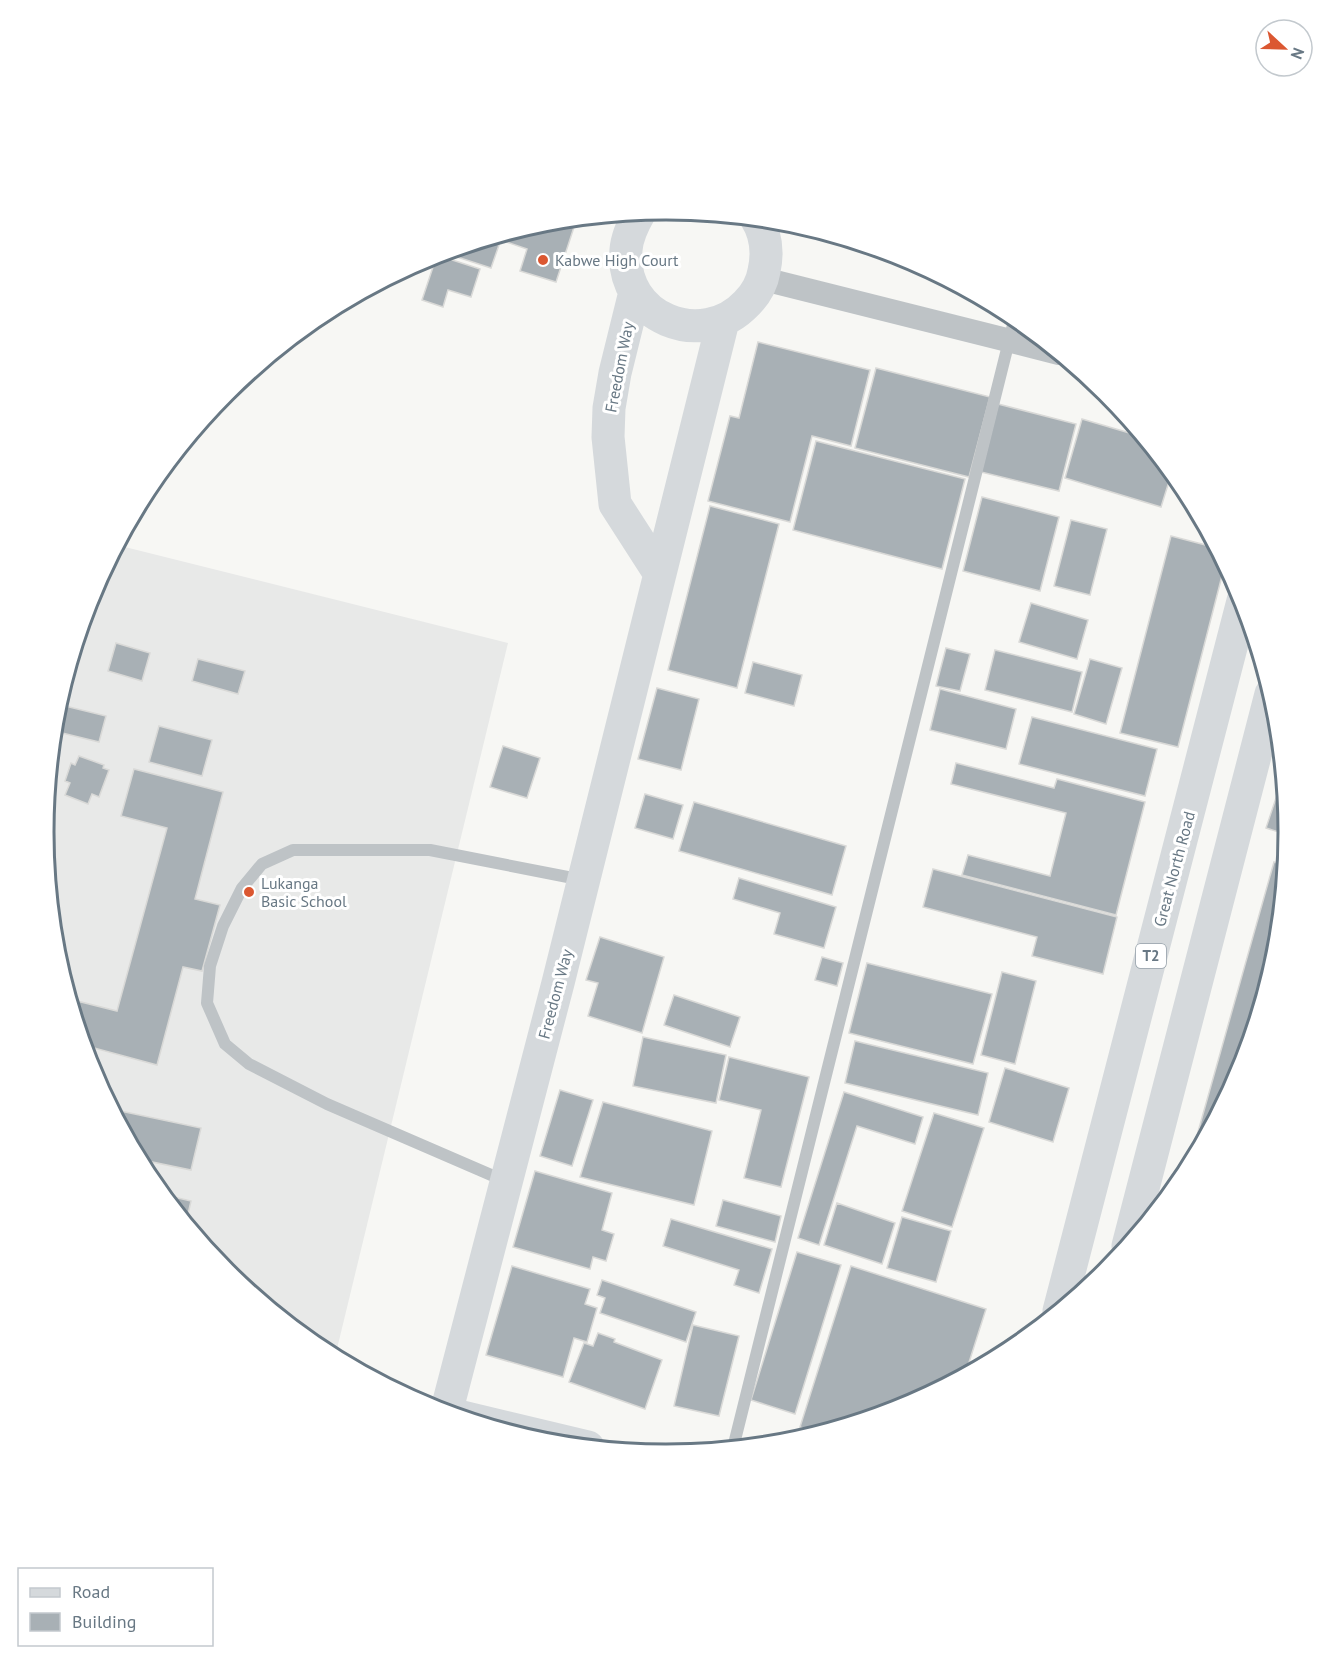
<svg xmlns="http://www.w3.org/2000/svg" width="1332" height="1664" font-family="'PT Sans',sans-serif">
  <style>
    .built { fill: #e8e9e8 }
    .building { fill: #a8b0b5; stroke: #d9d9d7; stroke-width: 1.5 }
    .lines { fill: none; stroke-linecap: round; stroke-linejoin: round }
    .service { stroke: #bec3c6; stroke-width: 12 }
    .minor { stroke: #bec3c6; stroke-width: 24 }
    .secondary { stroke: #d5d9dc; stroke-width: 33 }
    .trunk { stroke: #d5d9dc; stroke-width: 33 }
    .poi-dot { fill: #db5731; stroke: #fff; stroke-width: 2 }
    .labels { text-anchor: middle; stroke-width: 6; stroke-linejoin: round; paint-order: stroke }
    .shield { fill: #fff; stroke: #95a0a9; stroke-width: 1.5 }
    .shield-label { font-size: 15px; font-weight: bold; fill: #687884 }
    .poi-label { font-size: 16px; fill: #687884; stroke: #fff; text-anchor: start }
    .street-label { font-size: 16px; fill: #687884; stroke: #fff }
    .rim { fill: none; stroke: #687884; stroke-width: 3 }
  </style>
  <rect width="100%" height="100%" fill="#f7f7f4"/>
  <path class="built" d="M117 545 508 643 335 1357 320 1349 226 1272 148 1178 91 1070 55 953 44 832 56 710 91 593Z"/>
  <path class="building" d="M577 218 556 282 520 271 527 249 492 237 545 221Z
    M484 240 499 245 491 268 445 253Z
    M437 255 480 269 471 297 448 290 443 307 422 300Z
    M758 342 870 370 851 446 812 436 790 522 708 501 730 416 739 418Z
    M876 368 990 397 969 477 855 448Z
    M998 404 1076 424 1059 491 981 472Z
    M1082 419 1143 437 1172 472 1161 507 1065 478Z
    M816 441 965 479 942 569 793 530Z
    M982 497 1059 517 1040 591 963 571Z
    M710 506 779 524 737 688 668 670Z
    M1071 520 1107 529 1090 595 1054 586Z
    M1171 536 1217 548 1225 564 1178 747 1120 733Z
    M1031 603 1088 620 1077 659 1019 642Z
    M116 643 150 653 142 681 108 671Z
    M946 648 970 654 960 691 936 686Z
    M995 650 1082 672 1072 712 985 690Z
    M198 659 245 671 238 694 192 681Z
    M1090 659 1122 668 1106 724 1074 714Z
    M753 662 802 675 794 706 745 693Z
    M657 688 699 699 681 770 638 759Z
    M940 689 1016 709 1006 749 930 730Z
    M57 704 106 716 99 742 54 731Z
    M1032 717 1157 749 1145 796 1019 764Z
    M159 726 212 740 202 776 149 762Z
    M503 746 540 758 527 798 490 787Z
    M79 756 104 765 103 768 109 770 99 797 92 794 88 804 65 795 70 783 65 781 71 763 75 765Z
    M956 763 1054 788 1057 779 1145 802 1116 915 962 875 968 855 1050 876 1066 813 951 784Z
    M134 769 223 792 195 899 220 905 202 971 183 967 157 1065 83 1045 74 1014 77 1001 117 1011 167 828 121 816Z
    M1283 777 1288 832V835L1266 828Z
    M645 794 683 805 673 839 635 828Z
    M694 802 846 846 832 895 679 851Z
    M1274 862 1285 865 1276 954 1241 1071 1187 1171Z
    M933 869 1117 917 1103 974 1032 956 1037 937 923 907Z
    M739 878 836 907 824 948 774 934 780 913 733 899Z
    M600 937 664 957 642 1033 588 1016 598 983 586 980Z
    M822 957 843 963 837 986 815 980Z
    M867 963 992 994 973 1064 849 1033Z
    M1002 972 1036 981 1015 1064 981 1055Z
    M674 995 740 1017 730 1047 664 1025Z
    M643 1037 726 1055 716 1103 633 1086Z
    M855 1041 988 1073 978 1115 845 1083Z
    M729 1057 809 1077 781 1187 744 1178 761 1110 719 1100Z
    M1005 1068 1069 1088 1053 1142 989 1122Z
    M560 1090 593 1100 572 1166 540 1156Z
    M844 1092 923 1117 915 1144 857 1126 819 1245 798 1238Z
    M603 1102 712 1131 694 1205 580 1177Z
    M111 1109 201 1128 191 1170 138 1159Z
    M934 1113 984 1128 952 1227 902 1211Z
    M535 1171 612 1193 602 1230 614 1234 606 1261 593 1257 590 1269 513 1247Z
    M161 1194 191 1201 186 1223Z
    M723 1200 781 1216 775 1242 716 1226Z
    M837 1203 895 1223 882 1264 824 1245Z
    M902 1217 951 1231 936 1282 887 1268Z
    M671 1219 772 1249 759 1293 734 1285 739 1270 663 1246Z
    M797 1252 841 1265 795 1414 751 1400Z
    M512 1266 590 1289 585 1304 597 1308 587 1342 574 1338 563 1377 486 1355Z
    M851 1266 986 1309 965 1375 904 1407 818 1433 800 1427Z
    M602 1280 696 1312 686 1342 600 1313 605 1298 597 1295Z
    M693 1325 739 1336 719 1416 674 1406Z
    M598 1333 615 1339 614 1342 662 1360 645 1409 569 1382 584 1343 593 1346Z"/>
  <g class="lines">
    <path class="service" d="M505 1181 327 1104 249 1064 225 1044 207 1003 210 966 223 926 242 888 262 864 293 850H430L583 880
      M733 1448 1015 317"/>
    <path class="minor" d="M763 279 1059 353"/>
    <path class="secondary" d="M640 212C633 224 627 236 626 250 620 318 702 351 747 303 756 294 762 283 764 271 768 253 766 234 756 218
      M635 292 615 373 609 408 608 437 615 504 660 574
      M446 1413 558 983 723 321
      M450 1414 588 1447"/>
    <path class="trunk" d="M1128 1246 1271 694
      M1059 1311 1243 601"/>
  </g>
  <g class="poi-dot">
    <circle cx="543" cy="260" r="6"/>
    <circle cx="249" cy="892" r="6"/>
  </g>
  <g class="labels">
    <rect class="shield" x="1136" y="944" width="30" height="24" rx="4.5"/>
    <g class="shield-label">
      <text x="1151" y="961">T2</text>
    </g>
    <g class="poi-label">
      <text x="555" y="266">Kabwe High Court</text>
      <text x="261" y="889">Lukanga<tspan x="261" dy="18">Basic School</tspan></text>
    </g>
    <g class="street-label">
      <text transform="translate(619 367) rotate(-79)" y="6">Freedom Way</text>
      <text transform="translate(1174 869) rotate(-75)" y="6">Great North Road</text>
      <text transform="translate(555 994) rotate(-75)" y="6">Freedom Way</text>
    </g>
  </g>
  <path d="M0 0H1332V1664H0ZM54 832a612 612 0 1 1 1224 0a612 612 0 1 1-1224 0Z" fill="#fff" fill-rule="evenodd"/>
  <path class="rim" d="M54 832a612 612 0 1 1 1224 0a612 612 0 1 1-1224 0Z"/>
  <rect x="18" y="1568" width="195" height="78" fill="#ffffff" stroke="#c3c9ce" stroke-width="1.5"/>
  <rect x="30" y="1588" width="30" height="9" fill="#d5d9dc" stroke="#c3c9ce" stroke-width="1.5"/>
  <text x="72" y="1598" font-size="18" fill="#687884">Road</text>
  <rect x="30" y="1613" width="30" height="18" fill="#a8b0b5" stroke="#c3c9ce" stroke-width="1.5"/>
  <text x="72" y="1628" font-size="18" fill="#687884">Building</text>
  <g transform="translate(1284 48) rotate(112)"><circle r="28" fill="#ffffff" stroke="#c3c9ce" stroke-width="1.5"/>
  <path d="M0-4.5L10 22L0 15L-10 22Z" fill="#db5731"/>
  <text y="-9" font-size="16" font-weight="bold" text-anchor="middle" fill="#687884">N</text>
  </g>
</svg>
